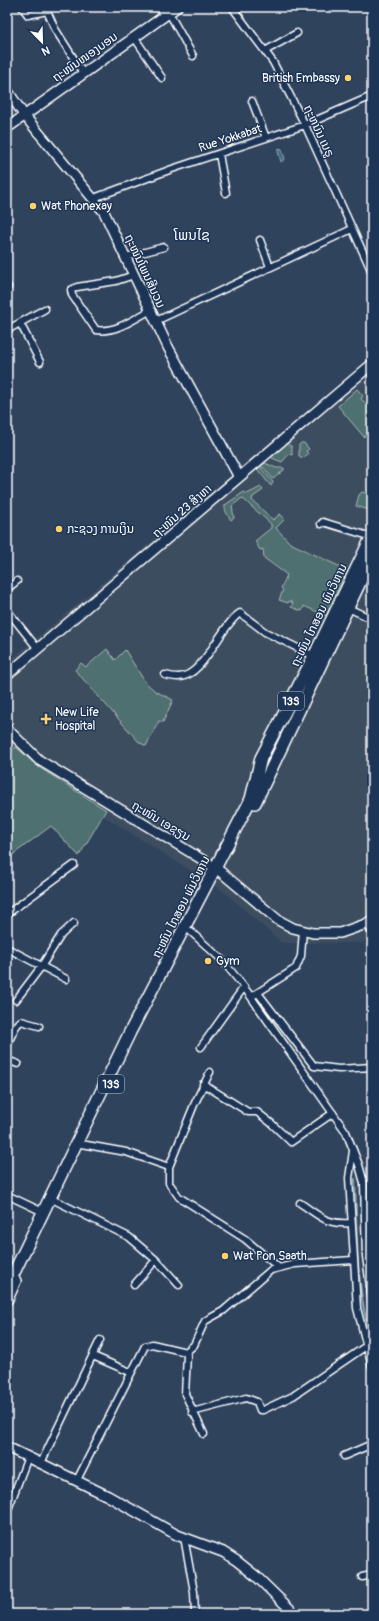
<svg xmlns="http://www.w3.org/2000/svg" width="379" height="1621" font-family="Pangolin,'Noto Sans Lao',sans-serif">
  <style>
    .built { fill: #3e4d61 }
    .green { fill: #50706f; stroke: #a8b8b7 }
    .water { fill: #416d85; stroke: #8da7b6 }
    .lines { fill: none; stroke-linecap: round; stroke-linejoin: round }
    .stream { stroke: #8da7b6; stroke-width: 2 }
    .street-casing { stroke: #fff; stroke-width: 9 }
    .secondary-casing { stroke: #fff; stroke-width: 12 }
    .highway-casing { stroke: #fff; stroke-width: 14 }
    .street { stroke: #1d3557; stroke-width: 6 }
    .secondary { stroke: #1d3557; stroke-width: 9 }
    .highway { stroke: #1d3557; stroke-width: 11 }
    .poi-dot { fill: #ffd166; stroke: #1d3557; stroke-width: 1.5 }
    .labels { text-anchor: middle; stroke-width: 3; stroke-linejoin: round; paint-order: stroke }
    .shield { fill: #1d3557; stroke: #bbc2cd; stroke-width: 1 }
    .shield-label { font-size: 11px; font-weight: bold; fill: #fff }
    .street-label { font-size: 12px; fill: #fff; stroke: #1d3557 }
    .poi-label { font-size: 12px; fill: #fff; stroke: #1d3557; text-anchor: start }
    .quarter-label { font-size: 14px; fill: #fff; stroke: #1d3557 }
  </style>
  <rect width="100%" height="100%" fill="#30435d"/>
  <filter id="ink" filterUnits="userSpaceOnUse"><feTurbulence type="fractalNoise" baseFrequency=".025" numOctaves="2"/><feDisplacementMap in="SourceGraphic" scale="8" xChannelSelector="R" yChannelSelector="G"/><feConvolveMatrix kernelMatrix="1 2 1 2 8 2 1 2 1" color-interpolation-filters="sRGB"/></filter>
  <g filter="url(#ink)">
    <path class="built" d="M372 357V935L362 943H282L222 890 30 770 7 739V663Z"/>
    <path class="green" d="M357 389 363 396 361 399 372 408V428L364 437 338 406Z
      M287 443 292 447V455L289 454 282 462 272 458 271 456Z
      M301 443H304L309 449 306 451 308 454 303 458 299 456V445Z
      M265 463 276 468H284V470L273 479 263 467 261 468 273 482 271 486 257 469Z
      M261 487 263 490 253 497 252 500 273 520 280 514 285 519 276 528 290 543 347 570 326 616 304 606 302 611 291 607 293 603 289 601 288 603 279 600 283 590 281 588 287 575 264 558 263 549 260 550 255 541 271 528V524L242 498 232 506 234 518 231 520C228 516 224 510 225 505L244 492 247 494Z
      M362 492 372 495V511L356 506 359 495Z
      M107 649 115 660 125 650 145 682 155 691 173 700 163 722 159 721 146 746 139 742 75 670 81 663 86 667Z
      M16 747 37 766 106 810 79 856 51 826 7 859V754Z"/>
    <path class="water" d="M279 148 282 149 285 159 281 162 278 152Z"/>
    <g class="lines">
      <path class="stream" d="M355 1179C357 1235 355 1287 372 1342"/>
      <defs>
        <path id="street" d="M22 7 28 15 47 11 55 29 83 73
          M159 7 164 16
          M232 7 273 62 305 125 372 272
          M169 13 193 56
          M134 37 162 78
          M265 51 297 33
          M252 101 266 138
          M219 154 226 193
          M94 198 172 169 305 125 372 96
          M260 240 270 267
          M126 257 164 247
          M134 275 116 281 77 287 71 290 72 295 96 330C116 333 134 319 151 310
          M7 288 8 287
          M156 321 352 229
          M20 323 40 362
          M7 330 45 309
          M321 524 323 522 372 537
          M7 589 17 581
          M348 608 372 619
          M7 610 38 649
          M165 675C169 676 174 677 178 677 203 678 220 626 240 613L265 632 314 656
          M7 914 74 865
          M366 924 372 932
          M190 931 222 960 244 987 346 1132 359 1165 364 1183 366 1256 372 1303
          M7 948 66 979
          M258 993 314 1066 339 1069 372 1067
          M254 995 296 968 301 956 303 930
          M16 1000 41 967 61 935 74 923
          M7 1045 16 1026 21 1021 39 1026
          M201 1047 244 987
          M7 1060 18 1064
          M203 1084 248 1112H257L271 1123 291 1142 333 1113
          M81 1144 126 1152 169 1167V1183L179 1197 245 1239 278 1267
          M353 1151 349 1178 357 1308 372 1367
          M169 1167 194 1105 210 1072
          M7 1195 43 1212
          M54 1200 129 1237 156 1260 179 1285
          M300 1203C320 1216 326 1225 351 1223
          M134 1285 156 1260
          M186 1352 194 1345 205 1321 223 1311 271 1270 295 1264 353 1260
          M93 1356 130 1372
          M192 1412 246 1398 257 1402 260 1410H263L293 1396 372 1342
          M344 1456 372 1444
          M41 1463 100 1340
          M77 1480 145 1346 152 1344 186 1352 187 1355 185 1394 204 1434
          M7 1512 28 1457
          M184 1537 194 1592 195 1614
          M362 1577 372 1575"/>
        <path id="secondary" d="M7 90 24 115 104 212 168 347 239 477
          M7 128 177 7
          M7 675 372 364
          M7 729 39 760 216 868 278 920 293 928 313 933H340L366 924 372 920
          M7 1447 108 1496 177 1535 223 1552 237 1561 257 1577 295 1614"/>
        <path id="highway" d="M255 803 372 557
          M7 1287 130 1032 251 799 261 758 317 650 372 536
          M7 1299 15 1281"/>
      </defs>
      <use href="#street" class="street-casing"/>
      <use href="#secondary" class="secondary-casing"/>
      <use href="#highway" class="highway-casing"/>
      <use href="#street" class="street"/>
      <use href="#secondary" class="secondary"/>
      <use href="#highway" class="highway"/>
    </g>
  </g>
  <g class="poi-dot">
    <circle cx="348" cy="78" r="4"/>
    <circle cx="33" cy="206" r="4"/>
    <circle cx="59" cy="529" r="4"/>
    <path d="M44 713h4v4h4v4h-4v4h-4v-4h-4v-4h4z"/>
    <circle cx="208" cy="961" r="4"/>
    <circle cx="225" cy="1256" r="4"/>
  </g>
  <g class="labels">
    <g class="shield">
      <rect x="278" y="692" width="26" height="18" rx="3"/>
      <rect x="98" y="1075" width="26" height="18" rx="3"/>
    </g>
    <g class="shield-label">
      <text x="291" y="705">13S</text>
      <text x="111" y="1088">13S</text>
    </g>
    <g class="street-label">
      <text transform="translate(85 57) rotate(-35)" y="4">ຖະໜົນໜອງບອນ</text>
      <text transform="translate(319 131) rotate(65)" y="4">ຖະຫນົນ ເນຣູ</text>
      <text transform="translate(230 138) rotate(-18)" y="4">Rue Yokkabat</text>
      <text transform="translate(145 271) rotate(65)" y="4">ຖະໜົນໂພນສີນວນ</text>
      <text transform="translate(182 511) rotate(-41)" y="4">ຖະໜົນ 23 ສິງຫາ</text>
      <text transform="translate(319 615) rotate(-64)" y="4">ຖະໜົນ ໄກສອນ ພົມວິຫານ</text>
      <text transform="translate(161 821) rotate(31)" y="4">ຖະໜົນ ເອຊຽນ</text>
      <text transform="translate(181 907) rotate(-63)" y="4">ຖະໜົນ ໄກສອນ ພົມວິຫານ</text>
    </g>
    <g class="poi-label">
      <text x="340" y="82" text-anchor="end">British Embassy</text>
      <text x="41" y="210">Wat Phonexay</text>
      <text x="67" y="533">ກະຊວງ ການເງິນ</text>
      <text x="55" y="716">New Life<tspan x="55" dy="14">Hospital</tspan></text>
      <text x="216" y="965">Gym</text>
      <text x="233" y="1260">Wat Pon Saath</text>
    </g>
    <g class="quarter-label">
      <text x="192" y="240">ໂພນໄຊ</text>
    </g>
  </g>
  <rect width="379" height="1621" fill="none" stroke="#1d3557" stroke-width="24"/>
  <rect x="12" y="12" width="355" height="1597" fill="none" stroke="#fff" stroke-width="1.5" filter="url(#ink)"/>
  <g transform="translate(42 42) rotate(157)" stroke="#1d3557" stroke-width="3" paint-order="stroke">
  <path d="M0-3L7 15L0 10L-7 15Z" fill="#ffffff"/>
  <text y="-6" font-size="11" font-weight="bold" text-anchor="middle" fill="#ffffff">N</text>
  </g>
</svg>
